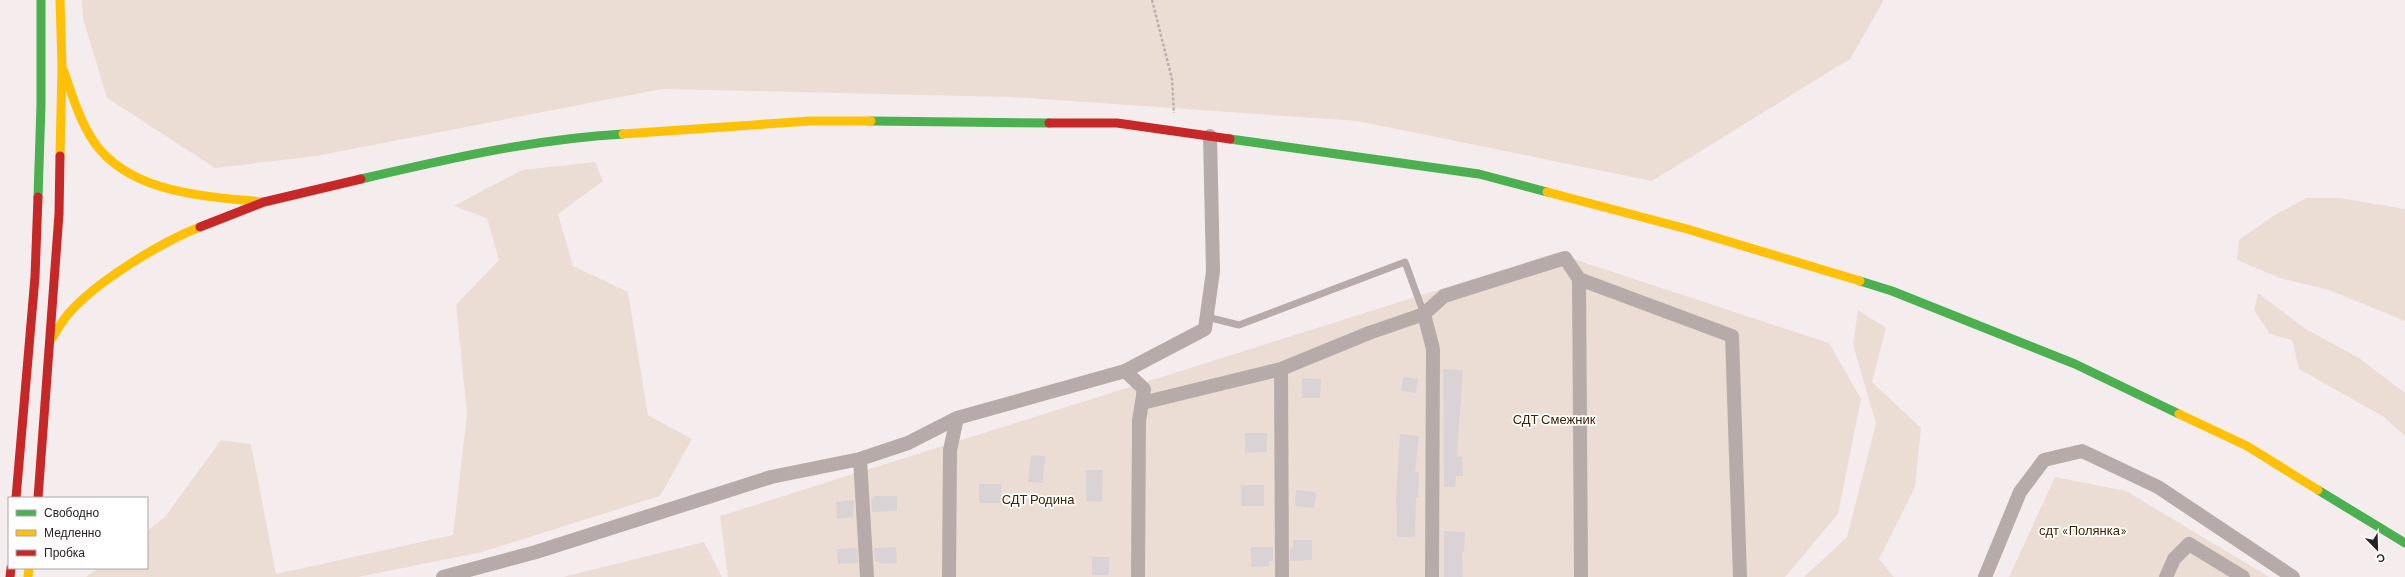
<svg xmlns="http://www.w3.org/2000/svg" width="2405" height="577" font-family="Barlow,sans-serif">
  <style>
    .green { fill: #ecddd4 }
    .building { fill: #dad3d6 }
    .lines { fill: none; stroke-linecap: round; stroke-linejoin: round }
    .path { stroke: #bab0af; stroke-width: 2.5; stroke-dasharray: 3 2; stroke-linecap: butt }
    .lane { stroke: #b7aba9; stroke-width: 7 }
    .street { stroke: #b7aba9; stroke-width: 14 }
    .fast { stroke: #4caf50; stroke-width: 9 }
    .slow { stroke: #ffc107; stroke-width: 9 }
    .jam { stroke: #c62828; stroke-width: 9 }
    .labels { text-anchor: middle; stroke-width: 3.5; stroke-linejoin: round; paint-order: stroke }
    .park-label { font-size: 13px; fill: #3e2205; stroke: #fff }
  </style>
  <rect width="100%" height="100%" fill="#f5ecee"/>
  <path class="green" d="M82 0H1884L1850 59 1652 181 1357 121 1011 97 662 89 316 156 215 168 107 98 83 19Z
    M595 162 603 181 558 214 573 266 628 292 648 415 692 439 660 496 482 552 358 577H86L98 568H147V531L165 517 221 440 251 444 276 574 453 535 467 414 456 305 499 260 487 218 454 206 522 170Z
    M2306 198H2340L2405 209V321L2329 290 2280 278 2237 260 2239 240 2273 216Z
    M1555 253 1829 343 1861 399 1838 514 1785 577H728L720 516Z
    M2258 293 2304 328 2359 358 2405 393V436L2384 417 2299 369 2292 340 2270 334 2254 310Z
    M1858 310 1886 328 1872 382 1921 428 1915 487 1879 559 1894 577H1804L1847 537 1876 423 1853 345Z
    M2055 477 2126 491 2269 577H2009Z
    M704 542 722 577H563Z"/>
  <path class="building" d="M1443 369 1463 370 1457 457 1462 456 1463 476H1456L1455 487H1444Z
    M1403 377 1418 379 1416 393 1401 391Z
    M1302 378 1321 379 1320 398H1302Z
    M1245 433H1267V452L1245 453Z
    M1400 434 1419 436 1415 472H1419L1418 498H1416L1415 537H1397L1396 497Z
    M1031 455 1045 456 1043 483 1028 482Z
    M1086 470H1103L1102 502 1086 501Z
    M979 484H1001V503H979Z
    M1241 485H1264V506H1241Z
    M1296 490 1316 492 1314 508 1295 506Z
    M875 496H897V511L872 512 871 499 875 498Z
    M854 500 853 517 837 519 836 502Z
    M1444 531 1465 532 1464 552H1462L1463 577H1444Z
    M1293 540H1312V560L1290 561V547H1293Z
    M896 547 897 563 879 564V562H875L874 548Z
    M1251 547H1273V561H1269V566L1251 567Z
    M853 548 857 549 858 563 838 564 837 549Z
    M1092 557H1109V575H1092Z"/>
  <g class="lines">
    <path class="path" d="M1152 0 1172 79 1174 113"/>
    <path class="lane" d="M1207 317 1239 325 1405 262 1424 314"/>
    <path class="street" d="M1579 279 1732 336 1740 577
      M1424 314 1444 296 1565 258 1579 279 1581 577
      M1281 369 1369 333 1424 314 1433 349 1432 577
      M1125 371 1205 329 1213 271 1210 136
      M1142 403 1281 369 1282 577
      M860 459 867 577
      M443 577 536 552 771 477 860 459 908 443 957 418
      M949 577 950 450 957 418 1125 371 1144 389 1139 421 1138 577
      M1985 577 2020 492 2044 460 2082 451 2158 487 2293 577
      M2166 577 2174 559 2189 544 2243 577"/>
    <path class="fast" d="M871 121 1049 123
      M1230 139 1479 174 1547 192
      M361 179C447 159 534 139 623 134
      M38 197 41 105V0
      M1860 281 1892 291 2075 364 2179 414
      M2318 490 2405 543"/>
    <path class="slow" d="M60 0 62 66 60 156
      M63 69C72 94 79 120 94 142 130 194 206 196 262 202
      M623 134 810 121H871
      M1547 192 1687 229 1860 281
      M50 341C56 332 62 321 69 313 96 282 161 242 200 227
      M2179 414 2247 446 2318 490
      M28 577 29 568"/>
    <path class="jam" d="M1049 123H1117L1230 139
      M200 227 264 202 361 179
      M16 498 35 277 38 197
      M38 498 59 214 60 156
      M10 577 11 568"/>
  </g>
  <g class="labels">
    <g class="park-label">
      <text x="1554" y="424">СДТ Смежник</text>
      <text x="1038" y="504">СДТ Родина</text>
      <text x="2083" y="535">сдт «Полянка»</text>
    </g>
  </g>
  <rect x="8" y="497" width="140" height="72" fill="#ffffff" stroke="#a9a7a7"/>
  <rect x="16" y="510" width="20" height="6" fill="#4caf50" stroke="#a9a7a7"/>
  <text x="44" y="517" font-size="12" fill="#292324">Свободно</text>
  <rect x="16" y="530" width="20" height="6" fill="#ffc107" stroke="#a9a7a7"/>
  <text x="44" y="537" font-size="12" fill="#292324">Медленно</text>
  <rect x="16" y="550" width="20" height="6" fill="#c62828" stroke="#a9a7a7"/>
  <text x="44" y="557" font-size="12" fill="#292324">Пробка</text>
  <g transform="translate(2377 549) rotate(157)" stroke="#ffffff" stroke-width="3" paint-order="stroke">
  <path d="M0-3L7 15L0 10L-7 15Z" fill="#292324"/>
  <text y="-6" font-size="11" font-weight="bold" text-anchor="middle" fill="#292324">С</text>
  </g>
</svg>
